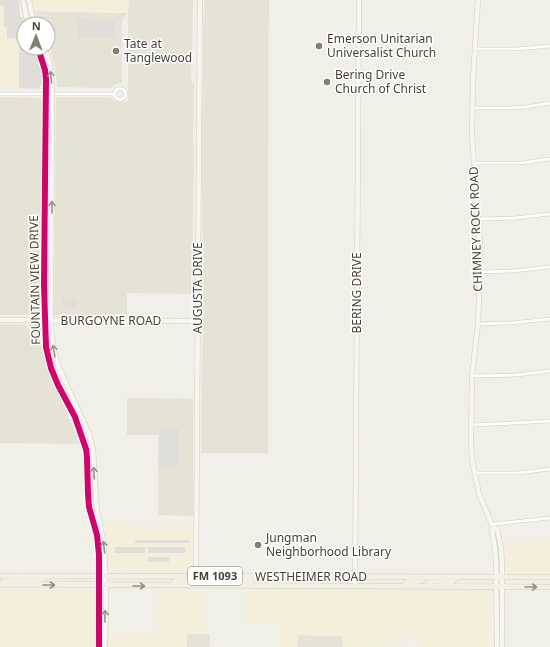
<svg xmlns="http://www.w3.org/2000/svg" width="550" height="647" font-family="'Noto Sans',sans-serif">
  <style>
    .residential { fill: #e5e3d5 }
    .commercial { fill: #f4efda }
    .grass { fill: url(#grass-dots) }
    .parking { fill: #dfded8 }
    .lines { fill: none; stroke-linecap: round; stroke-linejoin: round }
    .street-casing { stroke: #cecdc6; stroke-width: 4 }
    .secondary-casing { stroke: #d0cfbf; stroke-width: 5.5 }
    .primary-casing { stroke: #d4d1b4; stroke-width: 6 }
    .street { stroke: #fdfdfc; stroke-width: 3 }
    .secondary { stroke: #f6f6ee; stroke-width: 4.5 }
    .primary { stroke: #f1f0e3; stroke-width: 5 }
    .cycleway-casing { stroke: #fff; stroke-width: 8 }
    .cycleway { stroke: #d6006c; stroke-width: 6 }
    .oneway { stroke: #969488 }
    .oneway2 { stroke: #949183 }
    .poi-dot { fill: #827f73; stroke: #fff; stroke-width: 1.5 }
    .labels { text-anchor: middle; stroke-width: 3; stroke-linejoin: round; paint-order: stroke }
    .shield { fill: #fff; stroke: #7e7b71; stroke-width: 1 }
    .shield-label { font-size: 11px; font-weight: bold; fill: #474334 }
    .poi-label { font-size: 12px; fill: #474334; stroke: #fff; text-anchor: start }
    .street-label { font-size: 12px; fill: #474334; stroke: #fff }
  </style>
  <defs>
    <pattern id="grass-dots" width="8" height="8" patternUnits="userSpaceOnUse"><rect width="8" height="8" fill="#d7edc6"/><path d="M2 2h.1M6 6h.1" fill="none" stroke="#baccab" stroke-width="1.8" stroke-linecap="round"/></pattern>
  </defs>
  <rect width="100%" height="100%" fill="#f0efe8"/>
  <path class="residential" d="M129 0H193L191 82 194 83 193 136 194 156 192 273 191 275V285L192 287 193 294 127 293V316L54 315 56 98 59 97H108L111 98 115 101 121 102 128 101V13L122 19V83L116 84 111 88 57 87 55 68 51 52V49L48 42V24H40L35 11 128 13Z
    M204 0H269L268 189V453H201L203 294 202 136Z
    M0 97 40 98 43 99 42 314 39 315H0Z
    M0 324 25 325 41 342 50 377 66 410 80 444 0 443Z
    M127 398 193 399V516L158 515V435H127Z
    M187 634H210V647H187Z
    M298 635 343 636V647H297Z"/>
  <path class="commercial" d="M0 0H129L128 13 22 11 26 24H24V48H33L44 88H0Z
    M103 524 193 526 192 571 109 570 107 542Z
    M504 542H550V572L507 571 506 552Z
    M0 589 95 590V647H0Z
    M157 590 205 591V634H187V647H108V634L157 635Z
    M401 590 489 592 491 597 492 647H418V635H401V646L343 647 342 636 298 635 297 647H280V624L246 623V591L276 592Z"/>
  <path class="grass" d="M30 324H41L43 326 42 336 41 338 29 325Z"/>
  <path class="parking" d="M0 0H19L20 17 23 18 25 24H24V48H35L39 57 43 85 39 86 40 89 19 88V38H7V27H4V6L0 5Z
    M77 18 112 19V20H115V26H113L114 28H115V36H113V38H78Z
    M62 298 76 299V308H62Z
    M160 427 179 428V467H159Z
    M135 540H189V543H135Z
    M115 547H145V553H115Z
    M148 547H185V553H148Z
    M148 557H169V562H148Z"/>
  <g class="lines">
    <defs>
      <path id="street" d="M474 49H517L550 46
        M114.5 94a5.5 5.5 0 1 1 11 0a5.5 5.5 0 1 1-11 0Z
        M0 94H114
        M472 108H509L526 107 550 103
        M474 163H521L550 159
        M478 219 515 218 550 214
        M480 272 513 271 550 267
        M478 324 511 323 550 319
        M472 376 516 375 550 371
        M472 425 514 423 550 421
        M475 473H519L550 469
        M493 524 550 518"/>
      <path id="secondary" d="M23 0 26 16 29 24
        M29 0 31 10 35 24
        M478 0 473 79 472 136 478 219 480 245V272L478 324 472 376 471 443 472 459 479 494 493 527 497 529 501 548 502 564V647
        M38 48 45 70 46 79 44 285 46 347 51 368 58 385 75 417 86 449 87 457 88 494 89 507 97 535 99 555V647
        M45 48 50 65 52 88 51 326C52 341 54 355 59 368L89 434 93 449 97 512 104 545 106 592 105 647
        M0 320 198 321
        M493 527 492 530 495 548 496 561 497 647
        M196 576 200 0
        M355 586 359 0"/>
      <path id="primary" d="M0 576 550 577
        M0 584 550 587
        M0 584 4 581 17 580 21 576
        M22 585V582L24 580 42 579 48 577
        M172 585 175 581H193L194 580 196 576
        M222 586 227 581H243L245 580V577
        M249 586V582L251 580H273L277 577
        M403 586 408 582 422 581 423 577
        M429 586V583L431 581 452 582 457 578"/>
    </defs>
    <use href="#street" class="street-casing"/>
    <use href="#secondary" class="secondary-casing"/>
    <use href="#primary" class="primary-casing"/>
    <use href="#street" class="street"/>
    <use href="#secondary" class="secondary"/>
    <use href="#primary" class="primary"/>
    <defs>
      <path id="cycleway" d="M38 48 45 70 46 79 44 285 46 347 51 368 58 385 75 417 86 449 87 457 88 494 89 507 97 535 99 555V647"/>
    </defs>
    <use href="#cycleway" class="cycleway-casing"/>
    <use href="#cycleway" class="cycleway"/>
  </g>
  <defs><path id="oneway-shaft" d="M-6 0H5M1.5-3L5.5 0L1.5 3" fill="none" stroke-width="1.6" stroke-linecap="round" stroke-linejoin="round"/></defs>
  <g class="oneway">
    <use href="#oneway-shaft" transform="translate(51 77) rotate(-96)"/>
    <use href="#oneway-shaft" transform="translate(52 207) rotate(-90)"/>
    <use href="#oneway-shaft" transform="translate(54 351) rotate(-99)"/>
    <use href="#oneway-shaft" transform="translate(94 473) rotate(-93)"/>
    <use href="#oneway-shaft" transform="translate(104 547) rotate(-97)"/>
    <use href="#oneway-shaft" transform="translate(105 616) rotate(-89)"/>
  </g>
  <g class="oneway2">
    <use href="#oneway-shaft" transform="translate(49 585)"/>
    <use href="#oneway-shaft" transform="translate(139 586)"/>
    <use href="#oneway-shaft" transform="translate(531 587)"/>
  </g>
  <g class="poi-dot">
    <circle cx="319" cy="46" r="4"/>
    <circle cx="116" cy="51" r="4"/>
    <circle cx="327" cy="82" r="4"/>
    <circle cx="258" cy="545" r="4"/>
  </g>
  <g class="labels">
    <rect class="shield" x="188" y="567" width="54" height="18" rx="3"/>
    <g class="shield-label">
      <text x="215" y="580">FM 1093</text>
    </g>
    <g class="poi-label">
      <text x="327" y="43">Emerson Unitarian<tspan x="327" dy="14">Universalist Church</tspan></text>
      <text x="124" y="48">Tate at<tspan x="124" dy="14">Tanglewood</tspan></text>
      <text x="335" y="79">Bering Drive<tspan x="335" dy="14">Church of Christ</tspan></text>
      <text x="266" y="542">Jungman<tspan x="266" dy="14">Neighborhood Library</tspan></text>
    </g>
    <g class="street-label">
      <text transform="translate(476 229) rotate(-92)" y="4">CHIMNEY ROCK ROAD</text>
      <text transform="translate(35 280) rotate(-91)" y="4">FOUNTAIN VIEW DRIVE</text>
      <text transform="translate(198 288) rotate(-90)" y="4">AUGUSTA DRIVE</text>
      <text transform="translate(357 293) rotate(-90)" y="4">BERING DRIVE</text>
      <text x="111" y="325">BURGOYNE ROAD</text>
      <text x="311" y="581">WESTHEIMER ROAD</text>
    </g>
  </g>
  <g transform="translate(36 36) rotate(1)"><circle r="19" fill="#ffffff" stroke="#b5b4ae"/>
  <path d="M0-3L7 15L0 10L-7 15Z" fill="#827f73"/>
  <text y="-6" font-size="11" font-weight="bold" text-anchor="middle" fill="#474334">N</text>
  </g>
</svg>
